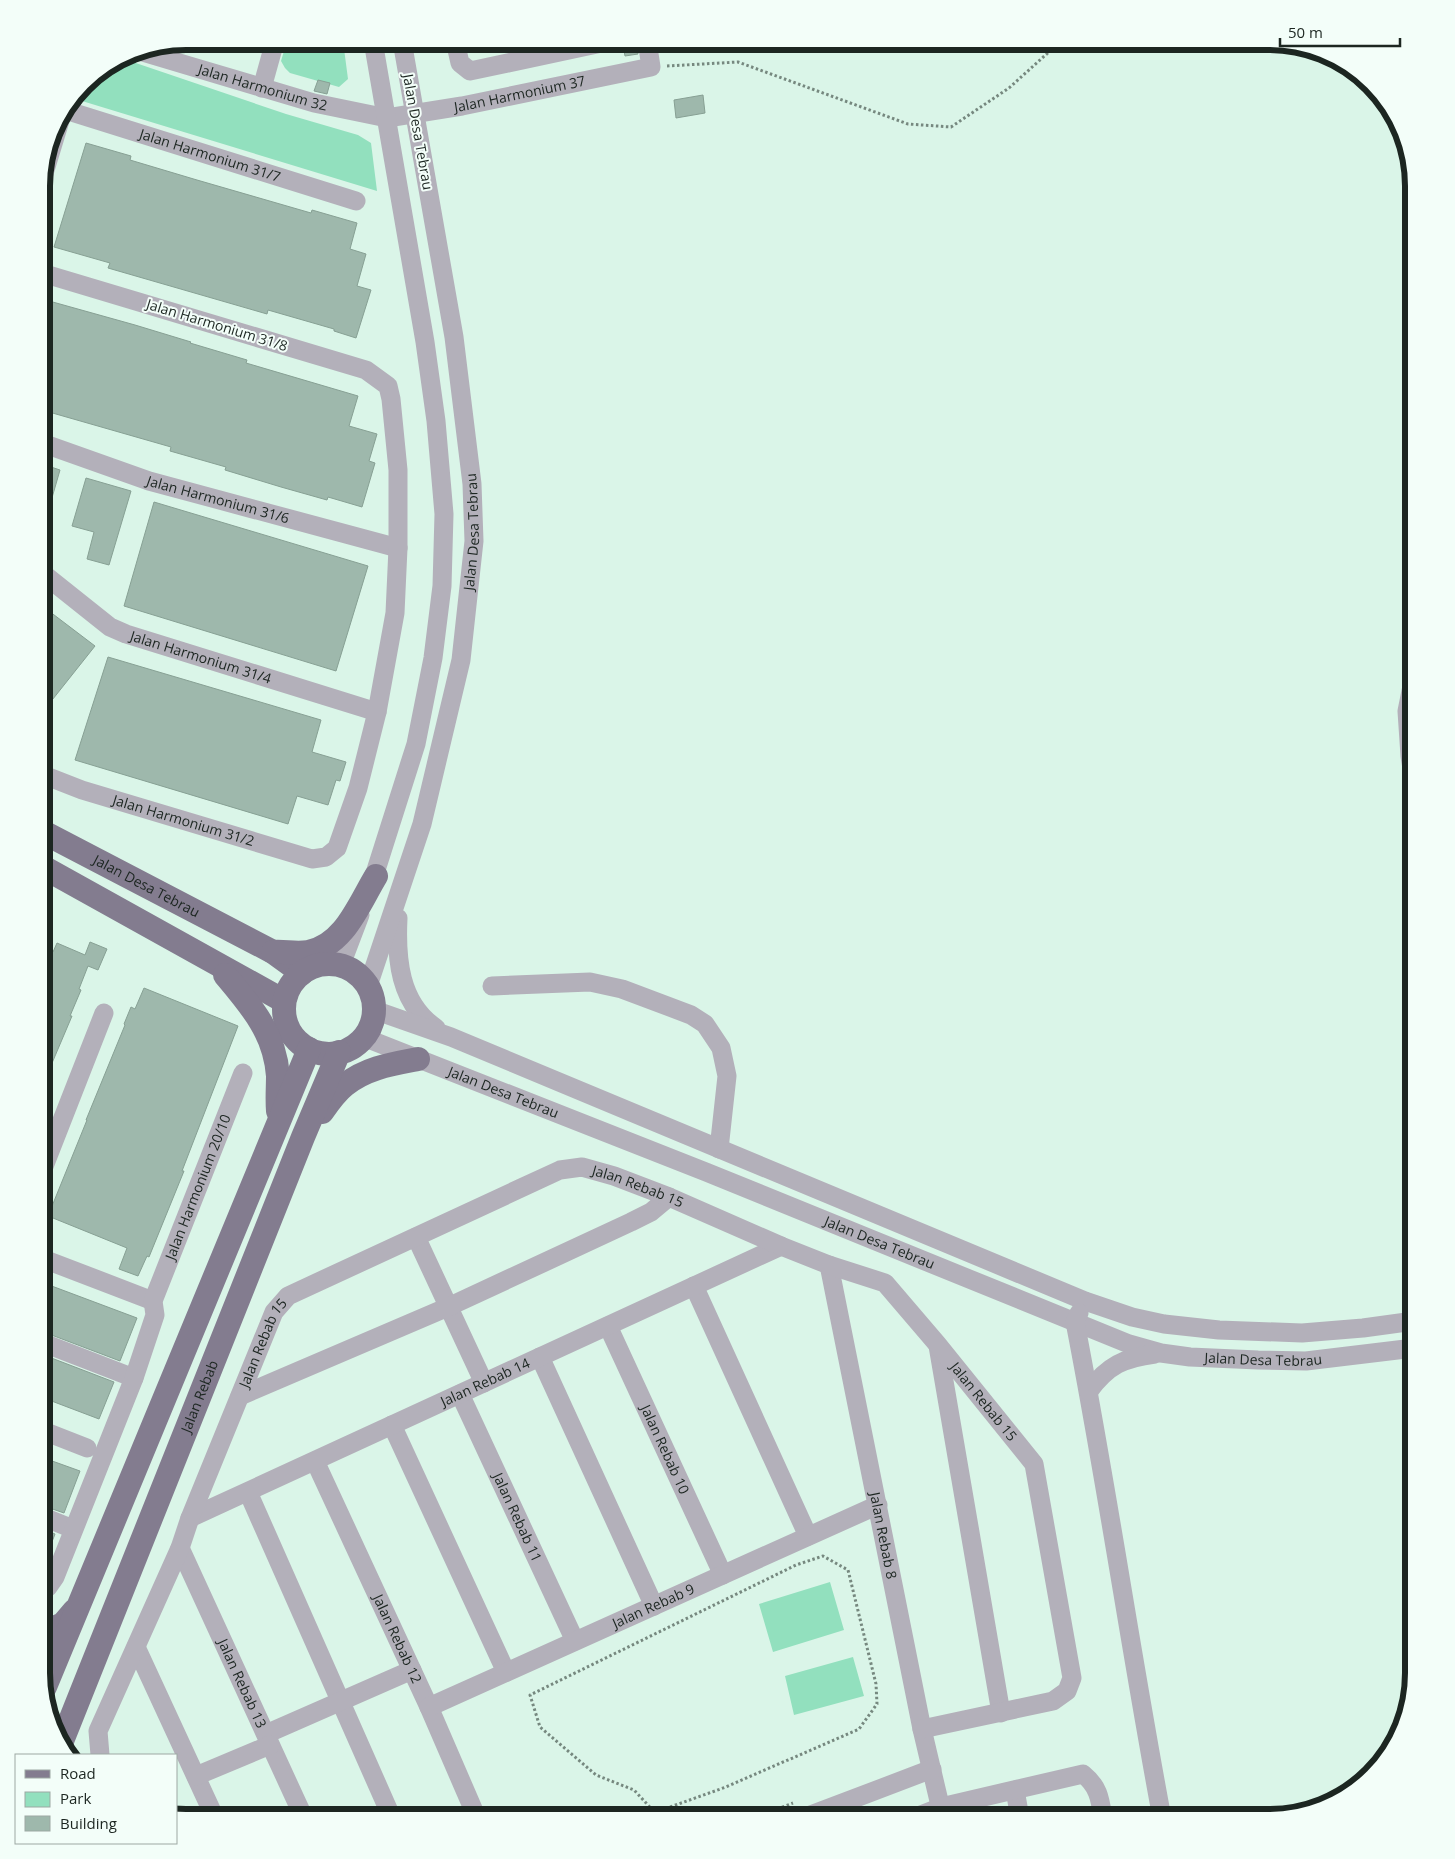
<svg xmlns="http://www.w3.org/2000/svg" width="1455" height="1859" font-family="'Open Sans',sans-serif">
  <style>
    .green { fill: #92e0be }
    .building { fill: #9eb8ac; stroke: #87a094 }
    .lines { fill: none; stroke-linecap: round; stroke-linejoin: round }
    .path { stroke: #76887f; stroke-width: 3; stroke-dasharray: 2.5 2.5; stroke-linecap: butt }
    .minor { stroke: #b3b0ba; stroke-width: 19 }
    .major { stroke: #837c8f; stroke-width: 24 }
    .labels { text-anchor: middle; stroke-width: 4; stroke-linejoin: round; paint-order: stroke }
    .street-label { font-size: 14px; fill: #1c2621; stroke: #f3fef9 }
    .rim { fill: none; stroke: #1c2621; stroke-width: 6 }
  </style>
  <rect width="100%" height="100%" fill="#daf5e8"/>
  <path class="green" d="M287 41H343L348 79 339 87 290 73 285 68 281 61Z
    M121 58 286 114 358 135 371 143 377 191 82 101 90 77Z
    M830 1582 844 1630 773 1652 759 1604Z
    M853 1657 864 1696 794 1715 785 1676Z"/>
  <path class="building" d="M622 41H636L638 54 625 56Z
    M318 80 330 83 327 94 314 91Z
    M703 95 705 113 676 118 674 100Z
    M86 143 131 156 130 160 197 180 311 213 312 210 357 223 350 249 366 254 357 286 371 290 356 338 334 331V329L268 310 267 314 108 268 110 263 54 247Z
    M42 299 135 325 191 342 190 343 247 360 246 363 358 396 349 426 377 434 369 461 375 463 362 507 328 497 327 500 281 487 225 470 226 467 170 451 171 447 42 410Z
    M42 464 60 470 45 522 42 521Z
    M86 478 131 491 109 565 87 559 94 532 72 526Z
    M154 502 368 566 336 671 124 606Z
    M41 605 95 646 41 714Z
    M108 657 321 720 312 752 346 762 340 781 336 780 328 805 297 796 288 824 75 760Z
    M90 942 107 949 98 970 88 966 79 989 81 990 70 1016H72L41 1089V947L53 952 57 943 85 955Z
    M144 988 238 1026 182 1171H184L149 1257 147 1256 138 1276 119 1269 127 1248 48 1216 87 1120H86L125 1025 124 1024 131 1007 135 1009Z
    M41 1282 137 1318 120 1361 41 1331Z
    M41 1354 114 1382 99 1419 41 1397Z
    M41 1457 80 1471 64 1513 41 1505Z
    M41 1528 55 1534 42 1568H41Z"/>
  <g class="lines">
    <path class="path" d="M667 66 738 62 908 124 951 127 1009 88 1061 41
      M656 1812 726 1787 859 1729 877 1704 876 1684 848 1570 823 1556 796 1565 530 1695 540 1727 596 1775 634 1790 660 1818
      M754 1818 793 1803"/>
    <g class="minor">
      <path d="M455 41 460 63 470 71 611 41"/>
      <path id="s1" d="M139 51 314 103 387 118 462 106 651 67 647 41"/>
      <path d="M262 88 275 41"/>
      <path id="s2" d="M65 110 356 201"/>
      <path d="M42 180 62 114"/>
      <path id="s3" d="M42 443 149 481 398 548"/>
      <path id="s4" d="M41 572 110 627 126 634 377 712"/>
      <path id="s5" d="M41 774 82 790 312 859 326 857 337 848 358 788 377 712 395 613 398 548V470L391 399 388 386 366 370 42 273"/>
      <path d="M1414 781 1410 756 1407 711 1414 676"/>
      <path d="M370 889 416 744 433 658 442 586 444 514 436 421 425 342 373 41"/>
      <path d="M398 918C396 958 399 1003 436 1028"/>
      <path d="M341 965 360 915"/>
      <path id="s6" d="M368 986 422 824 461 660 474 541 472 484 454 337 402 41"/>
      <path d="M492 986 590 982 622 989 691 1015 705 1024 721 1048 727 1076 719 1149"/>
      <path d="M374 1010 451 1037 1085 1301 1132 1317 1164 1324 1219 1330 1302 1333 1363 1328 1414 1321"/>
      <path id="s7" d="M363 1037 706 1172 1129 1344 1161 1353 1190 1357 1258 1360 1306 1361 1414 1348"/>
      <path d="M41 1174 104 1013"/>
      <path d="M416 1237 484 1383"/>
      <path d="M41 1258 153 1301"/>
      <path id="s8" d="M829 1265 922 1729 943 1818"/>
      <path d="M694 1286 808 1536"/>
      <path d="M1079 1313 1075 1322C1107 1486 1131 1653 1162 1818"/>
      <path id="s9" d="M608 1326 723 1575"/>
      <path d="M41 1342 134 1378"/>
      <path d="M938 1346 1001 1713"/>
      <path d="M540 1357 654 1606"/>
      <path d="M1089 1391C1108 1365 1124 1358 1155 1354"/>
      <path id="s10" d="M460 1394 575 1641"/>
      <path d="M240 1396 448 1307 631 1222 651 1212 669 1197"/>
      <path d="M392 1425 506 1672"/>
      <path d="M41 1430 87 1448"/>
      <path id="s11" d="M315 1461 429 1707 477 1818"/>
      <path d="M248 1492 392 1818"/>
      <path d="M41 1516 73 1529"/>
      <path id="s12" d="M190 1518 781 1246"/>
      <path id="s13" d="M180 1548 304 1818"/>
      <path id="s14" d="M41 1592 48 1587 55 1577 134 1378 155 1315 153 1301 243 1073"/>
      <path d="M136 1647 215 1818"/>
      <path id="s15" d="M429 1707 878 1505"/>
      <path d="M266 1734 412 1670"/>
      <path id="s16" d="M100 1755 98 1731 180 1548 190 1518 274 1312 288 1296 560 1170 582 1167 614 1176 669 1197 781 1246 829 1265 885 1283 938 1345 1034 1464 1072 1678 1067 1691 1053 1701 922 1729"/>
      <path d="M196 1776 270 1745"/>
      <path d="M1015 1790 1020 1818"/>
      <path d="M803 1818 932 1769"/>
      <path d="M913 1818 941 1807 1083 1774C1099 1787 1100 1799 1103 1818"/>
    </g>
    <g class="major">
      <path id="s17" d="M41 831 273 952 302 973"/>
      <path d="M41 866 284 1001"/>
      <path d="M273 952C284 951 296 954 308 952 344 946 359 904 376 876"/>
      <circle cx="329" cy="1009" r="45"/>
      <path d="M225 975C251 1006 275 1033 278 1076 278 1087 277 1099 278 1111"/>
      <path d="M322 1112C329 1102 336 1092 345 1085 366 1068 392 1064 418 1059"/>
      <path d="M41 1634 63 1624 74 1611"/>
      <path d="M45 1687 309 1049"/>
      <path id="s18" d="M62 1741 303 1137 339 1052"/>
    </g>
  </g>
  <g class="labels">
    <g class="street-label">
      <text dy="5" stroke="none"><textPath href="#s1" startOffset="129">Jalan Harmonium 32</textPath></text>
      <text dy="5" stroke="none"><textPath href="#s1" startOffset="392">Jalan Harmonium 37</textPath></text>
      <text transform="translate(418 132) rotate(80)" y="5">Jalan Desa Tebrau</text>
      <text dy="5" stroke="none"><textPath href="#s2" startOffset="152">Jalan Harmonium 31/7</textPath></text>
      <text transform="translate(217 325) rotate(17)" y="5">Jalan Harmonium 31/8</text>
      <text dy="5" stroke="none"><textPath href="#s3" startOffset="185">Jalan Harmonium 31/6</textPath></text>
      <text dy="5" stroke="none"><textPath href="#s6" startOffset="468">Jalan Desa Tebrau</textPath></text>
      <text dy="5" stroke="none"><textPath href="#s4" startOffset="184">Jalan Harmonium 31/4</textPath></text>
      <text dy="5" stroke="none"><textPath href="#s5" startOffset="150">Jalan Harmonium 31/2</textPath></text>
      <text dy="5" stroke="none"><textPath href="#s17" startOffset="119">Jalan Desa Tebrau</textPath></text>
      <text dy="5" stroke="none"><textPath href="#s7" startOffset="151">Jalan Desa Tebrau</textPath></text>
      <text dy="5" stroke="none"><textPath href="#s14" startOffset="438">Jalan Harmonium 20/10</textPath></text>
      <text dy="5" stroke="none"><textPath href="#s16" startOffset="881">Jalan Rebab 15</textPath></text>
      <text dy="5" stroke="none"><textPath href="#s7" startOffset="556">Jalan Desa Tebrau</textPath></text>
      <text dy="5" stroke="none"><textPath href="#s16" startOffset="446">Jalan Rebab 15</textPath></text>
      <text dy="5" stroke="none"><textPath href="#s7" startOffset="961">Jalan Desa Tebrau</textPath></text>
      <text dy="5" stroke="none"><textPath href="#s12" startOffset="325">Jalan Rebab 14</textPath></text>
      <text dy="5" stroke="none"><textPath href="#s18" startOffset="371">Jalan Rebab</textPath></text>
      <text dy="5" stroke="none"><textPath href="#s16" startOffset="1301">Jalan Rebab 15</textPath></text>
      <text dy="5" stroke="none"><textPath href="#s9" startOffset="136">Jalan Rebab 10</textPath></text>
      <text dy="5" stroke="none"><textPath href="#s10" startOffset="136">Jalan Rebab 11</textPath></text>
      <text dy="5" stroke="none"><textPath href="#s8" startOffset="276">Jalan Rebab 8</textPath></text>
      <text dy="5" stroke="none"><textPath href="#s15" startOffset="246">Jalan Rebab 9</textPath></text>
      <text dy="5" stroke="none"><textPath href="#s11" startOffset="196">Jalan Rebab 12</textPath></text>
      <text dy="5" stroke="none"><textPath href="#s13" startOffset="149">Jalan Rebab 13</textPath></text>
    </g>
  </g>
  <path d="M0 0H1455V1859H0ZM186 50H1269A136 136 0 0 1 1405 186V1673A136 136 0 0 1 1269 1809H186A136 136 0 0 1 50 1673V186A136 136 0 0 1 186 50Z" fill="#f3fef9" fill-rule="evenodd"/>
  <path class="rim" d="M186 50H1269A136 136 0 0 1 1405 186V1673A136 136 0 0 1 1269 1809H186A136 136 0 0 1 50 1673V186A136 136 0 0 1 186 50Z"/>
  <rect x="15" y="1754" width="162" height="90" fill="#f3fef9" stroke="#9da8a3"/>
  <rect x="25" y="1770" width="25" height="8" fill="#837c8f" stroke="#9da8a3"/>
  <text x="60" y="1779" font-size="15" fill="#1c2621">Road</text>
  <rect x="25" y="1792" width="25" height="15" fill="#92e0be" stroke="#9da8a3"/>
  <text x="60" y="1804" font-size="15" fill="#1c2621">Park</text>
  <rect x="25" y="1816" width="25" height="15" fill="#9eb8ac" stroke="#9da8a3"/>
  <text x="60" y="1829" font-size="15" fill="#1c2621">Building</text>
  <path d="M1280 38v8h120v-8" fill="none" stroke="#1c2621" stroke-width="2.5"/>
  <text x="1288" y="38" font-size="15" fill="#1c2621" stroke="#f3fef9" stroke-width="4" paint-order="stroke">50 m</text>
</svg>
